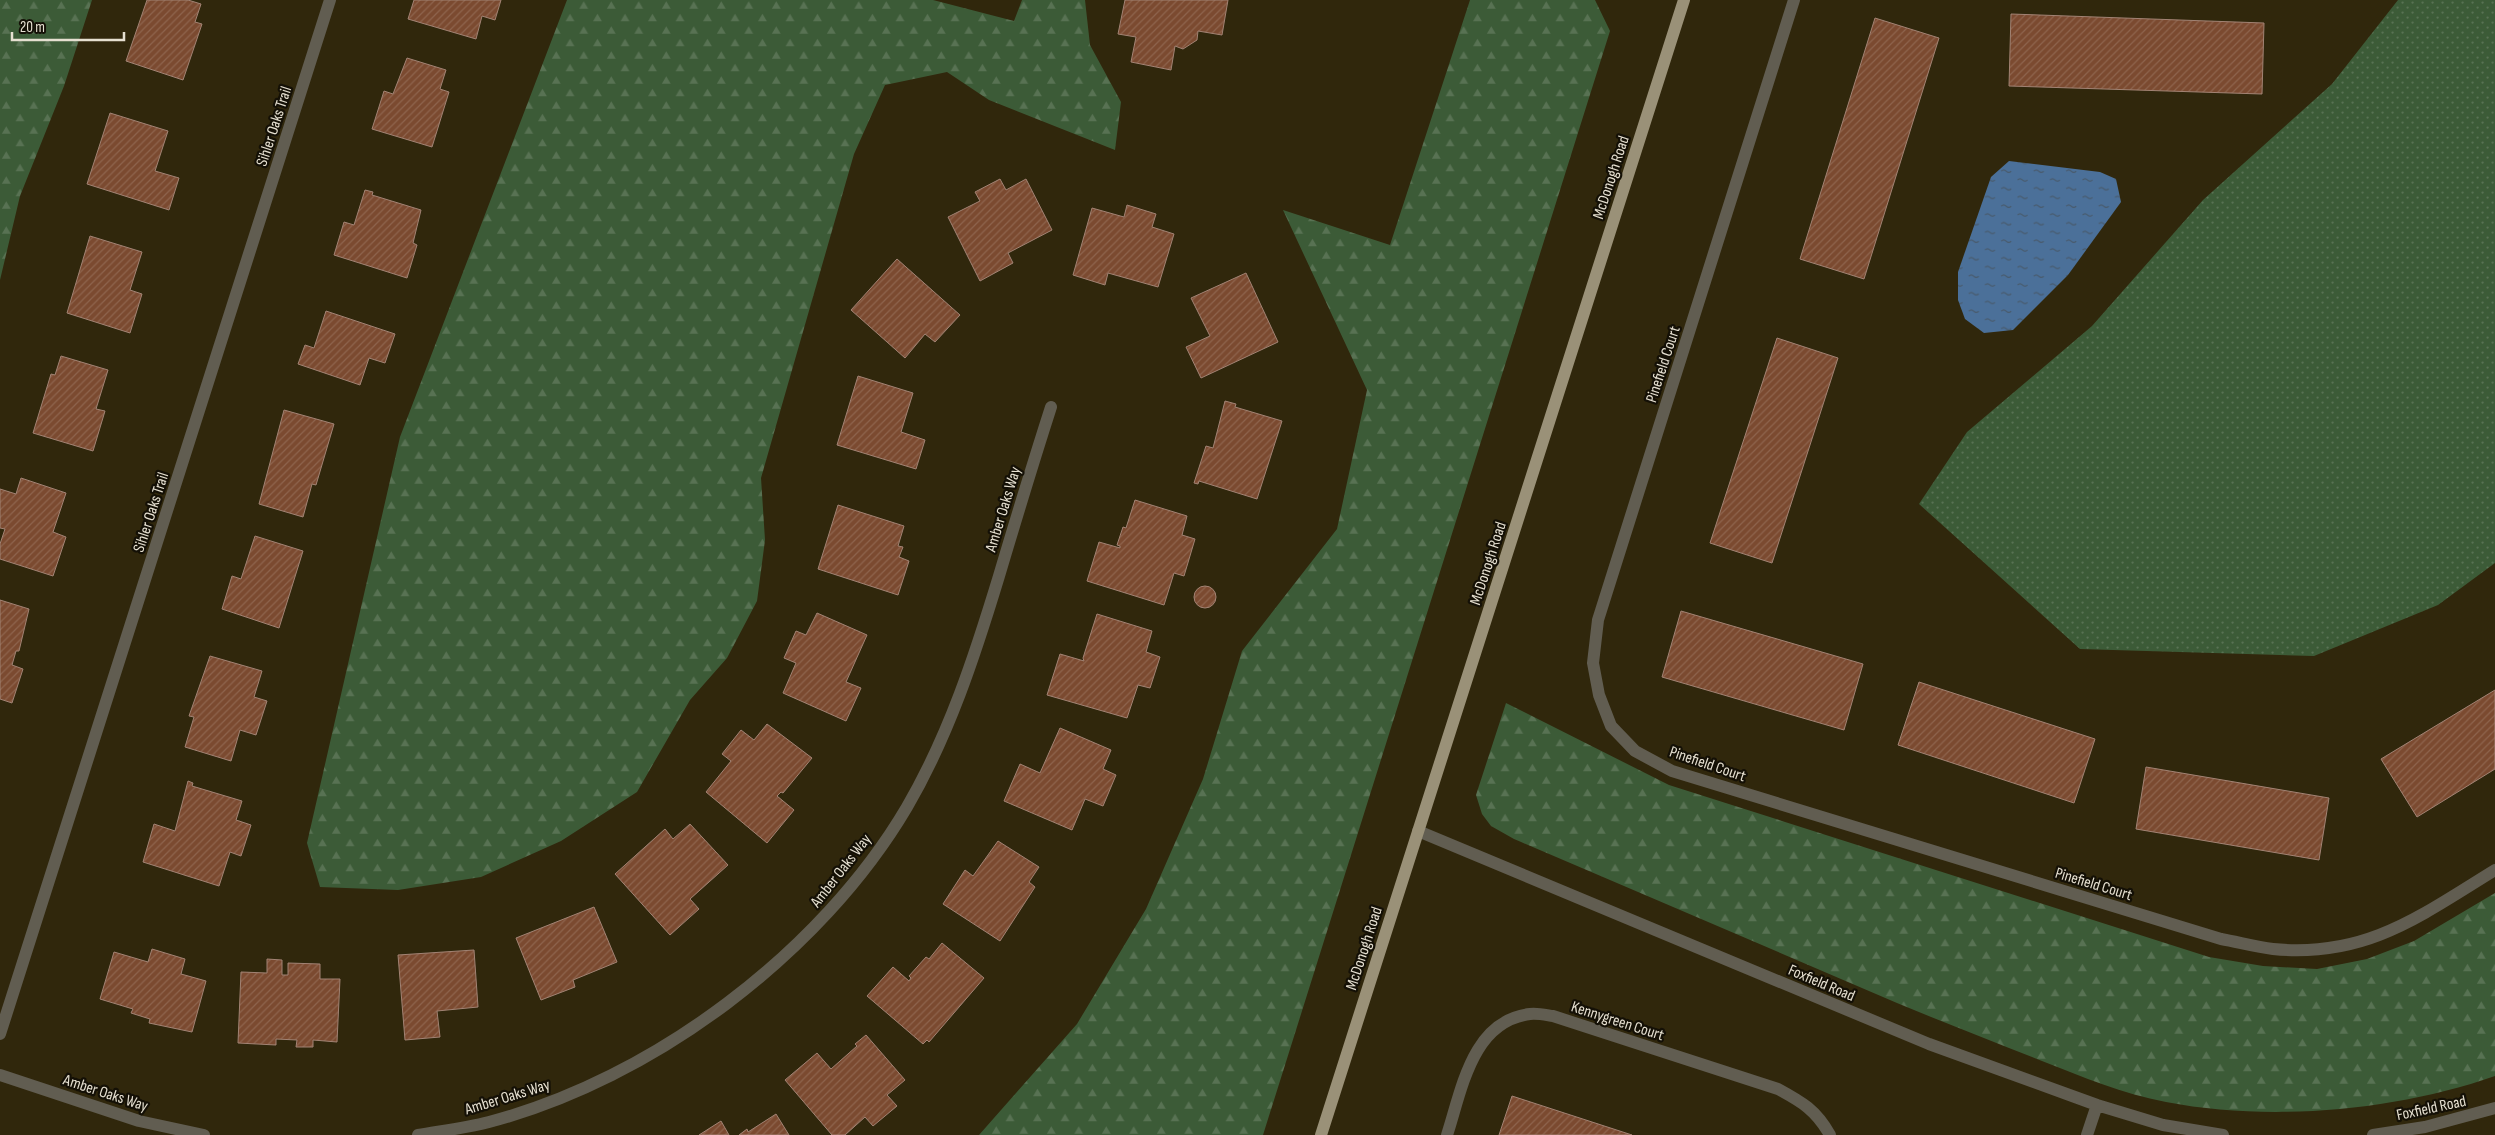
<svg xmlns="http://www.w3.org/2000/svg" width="2495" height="1135" font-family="'Sofia Sans Condensed',sans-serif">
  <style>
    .grass { fill: url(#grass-dots) }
    .forest { fill: url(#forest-firs) }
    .water { fill: url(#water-ripples) }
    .building { fill: url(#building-hatch); stroke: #a28374 }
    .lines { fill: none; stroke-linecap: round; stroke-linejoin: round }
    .minor { stroke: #615d51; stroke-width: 12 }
    .major { stroke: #9a9178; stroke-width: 12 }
    .labels { text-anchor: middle; stroke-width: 4.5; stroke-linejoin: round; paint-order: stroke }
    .street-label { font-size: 16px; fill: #e6e0d1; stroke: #141006 }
  </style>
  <defs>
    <pattern id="grass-dots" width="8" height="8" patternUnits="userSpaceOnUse" patternTransform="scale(1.25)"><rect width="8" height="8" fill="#3c5b37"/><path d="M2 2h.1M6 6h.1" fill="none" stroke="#587253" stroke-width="1.8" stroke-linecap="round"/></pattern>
    <pattern id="forest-firs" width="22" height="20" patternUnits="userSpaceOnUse" patternTransform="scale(1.25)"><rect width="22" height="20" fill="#3c5b37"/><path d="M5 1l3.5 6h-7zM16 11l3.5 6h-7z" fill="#587253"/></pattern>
    <pattern id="water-ripples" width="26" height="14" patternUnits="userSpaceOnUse" patternTransform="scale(1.25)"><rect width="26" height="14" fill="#4b7099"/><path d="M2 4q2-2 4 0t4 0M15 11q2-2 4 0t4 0" fill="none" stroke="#485a6c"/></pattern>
    <pattern id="building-hatch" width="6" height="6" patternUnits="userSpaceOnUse" patternTransform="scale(1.25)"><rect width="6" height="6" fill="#7b4a30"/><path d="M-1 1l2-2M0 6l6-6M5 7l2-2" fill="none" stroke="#8e644d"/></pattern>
  </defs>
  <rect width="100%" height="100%" fill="#30270c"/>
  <path class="grass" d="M2398 0H2495V563L2438 605 2314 656 2080 649 1919 504 1967 432 2092 326 2203 200 2332 84Z"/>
  <path class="forest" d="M0 0H92L64 86 20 196 0 280Z
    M567 0H933L1014 21 1022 0H1085L1090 45 1121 102 1115 150 989 100 947 72 885 85 854 154 761 478 765 540 757 601 727 658 690 700 637 792 561 841 481 877 398 890 320 887 307 843 400 437Z
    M1470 0H1595L1610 31 1263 1135H979L1077 1024 1146 909 1203 779 1242 651 1337 529 1367 390 1283 210 1390 245Z
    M1506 703 1669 785 2209 957 2263 966 2317 969 2367 959 2414 941 2495 893V1076C2395 1111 2270 1122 2166 1102 2123 1094 2083 1077 2042 1061 1994 1042 1945 1023 1897 1003 1769 948 1642 894 1514 839L1491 826 1482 814 1476 795Z"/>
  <path class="water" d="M2009 161 2100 172 2116 179 2121 202 2068 275 2013 330 1984 333 1965 319 1958 300V272L1991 177Z"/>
  <path class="building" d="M147 0H188L201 4 195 22 202 24 183 80 126 61Z
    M414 0H501L495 20 482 16 476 39 408 19Z
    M1125 0H1228L1222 35 1198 31 1197 40 1183 49 1175 46 1171 70 1131 62 1136 37 1118 34Z
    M2011 14 2264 23 2262 94 2009 86Z
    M1875 18 1939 38 1864 279 1800 259Z
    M407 58 446 70 440 89 449 92 432 147 372 129 384 91 393 94Z
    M110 113 168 131 155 171 179 178 169 210 87 184Z
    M1000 179 1006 190 1026 179 1052 230 1008 253 1013 263 980 281 948 217 980 201 975 192Z
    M365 190 373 192 372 195 421 210 413 243 417 245 407 278 334 255 344 222 354 225Z
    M1127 205 1156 214 1152 227 1174 234 1158 287 1108 273 1105 285 1073 275 1092 208 1124 217Z
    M90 236 142 252 130 290 142 294 130 333 67 313Z
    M897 259 960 315 935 342 925 334 905 358 851 310Z
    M1246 273 1278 342 1201 378 1186 347 1210 336 1191 298Z
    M326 311 395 334 385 363 369 358 360 385 298 364 305 345 314 348Z
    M1777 338 1838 358 1772 563 1710 543Z
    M61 356 108 370 96 409 105 411 93 451 33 433 51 374 55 375Z
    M858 376 913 393 901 432 925 440 916 469 837 445Z
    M1225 401 1236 404 1235 407 1282 421 1257 499 1199 481 1198 484 1194 483 1206 446 1213 448Z
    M284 410 334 424 316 485 312 484 303 517 259 504Z
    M21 478 66 493 53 532 66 537 53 576 0 559V544L5 529 0 528V489L16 494Z
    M1135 500 1187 516 1182 535 1195 539 1184 576 1174 573 1164 605 1087 581 1099 542 1120 548V546L1117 545 1123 527 1126 528Z
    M838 505 904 526 898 546 903 547 899 557 909 561 898 595 818 569Z
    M255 536 303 551 279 628 222 609 232 576 241 579Z
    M1194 597a11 11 0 1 1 22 0a11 11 0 1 1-22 0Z
    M0 600 29 609 19 651H16L12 665 23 669 12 703 0 699Z
    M1681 611 1863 664 1844 730 1662 677Z
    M817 613 867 635 846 682 861 688 846 721 783 693 796 663 784 658 796 631 806 635Z
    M1097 614 1152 631 1146 652 1160 657 1150 688 1138 685 1127 718 1047 695 1060 654 1084 661 1083 658Z
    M210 656 262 671 254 697 267 701 256 735 240 730 231 761 185 747 194 717 189 716Z
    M1919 682 2095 739 2074 803 1898 745Z
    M2495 690V769L2417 817 2381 759Z
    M767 724 812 758 783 793 781 792 777 796 794 810 767 843 706 792 731 761 722 754 741 730 754 740Z
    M1060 728 1111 750 1103 769 1116 775 1103 806 1085 799 1072 830 1004 801 1020 764 1040 773Z
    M2146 767 2329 798 2319 860 2136 829Z
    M188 781 193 783 192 786 242 801 236 820 251 825 241 856 230 852 219 886 143 862 154 824 175 831Z
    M690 824 728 865 690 899 699 909 670 935 615 874 665 829 673 839Z
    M998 841 1039 867 1029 882 1035 887 1000 941 943 904 965 870 973 876Z
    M594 907 617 962 573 980 575 987 541 1000 516 938Z
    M942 943 984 978 929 1042 927 1040 923 1044 867 996 893 967 909 981 911 978 909 976 926 957 929 959Z
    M152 949 185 959 181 974 206 981 192 1032 149 1023 150 1019 131 1013 133 1009 100 999 114 952 148 962Z
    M474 950 478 1007 437 1011 440 1037 405 1040 398 955Z
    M267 959 282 960V975H288V963L320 964V979H340L337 1042 313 1040V1047H296L297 1040 276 1039V1045L238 1043 241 972 267 973Z
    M866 1035 905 1080 887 1095 897 1106 873 1126 865 1117 845 1135H832L785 1080 817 1053 831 1069 857 1046 855 1044Z
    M1512 1096 1632 1135H1499Z
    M776 1114 789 1135H739L747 1129 748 1132Z
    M721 1121 729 1135H699Z"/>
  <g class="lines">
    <path class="minor" d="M1794 0 1598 620 1593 663 1599 695 1611 726 1635 751 1672 771 2221 939C2238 942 2256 947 2273 949 2366 958 2420 916 2495 870
      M1418 831 1929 1044 2097 1105 2163 1125 2223 1135
      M0 1034 330 0
      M0 1075 139 1121 204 1135
      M418 1135C441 1131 466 1128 489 1122 653 1079 821 953 907 807 949 735 975 655 999 576 1016 519 1033 463 1051 407
      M1447 1135C1462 1089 1472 1021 1530 1014 1537 1013 1546 1015 1553 1016L1778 1089C1802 1102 1816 1110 1830 1135
      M2087 1135 2097 1105
      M2373 1135 2425 1127 2495 1108"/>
    <path class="major" d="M1321 1135 1684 0"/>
  </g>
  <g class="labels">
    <g class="street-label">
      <text transform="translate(273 126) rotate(-72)" y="6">Sihler Oaks Trail</text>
      <text transform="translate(1610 177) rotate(-72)" y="6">McDonogh Road</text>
      <text transform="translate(1662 364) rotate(-72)" y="6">Pinefield Court</text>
      <text transform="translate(1002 509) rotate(-73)" y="6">Amber Oaks Way</text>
      <text transform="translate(150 512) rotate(-72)" y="6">Sihler Oaks Trail</text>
      <text transform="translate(1487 563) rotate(-72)" y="6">McDonogh Road</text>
      <text transform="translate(1708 763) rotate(19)" y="6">Pinefield Court</text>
      <text transform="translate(840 870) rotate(-52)" y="6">Amber Oaks Way</text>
      <text transform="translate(2094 883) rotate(17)" y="6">Pinefield Court</text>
      <text transform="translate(1363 948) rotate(-72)" y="6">McDonogh Road</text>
      <text transform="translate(1822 982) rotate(23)" y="6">Foxfield Road</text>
      <text transform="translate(1618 1020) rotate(18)" y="6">Kennygreen Court</text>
      <text transform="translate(106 1092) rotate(18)" y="6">Amber Oaks Way</text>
      <text transform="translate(507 1096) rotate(-17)" y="6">Amber Oaks Way</text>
      <text transform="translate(2431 1107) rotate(-12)" y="6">Foxfield Road</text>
    </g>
  </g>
  <path d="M12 32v8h112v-8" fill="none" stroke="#e6e0d1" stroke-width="2.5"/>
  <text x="20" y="32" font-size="15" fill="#e6e0d1" stroke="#141006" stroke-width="4" paint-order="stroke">20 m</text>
</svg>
